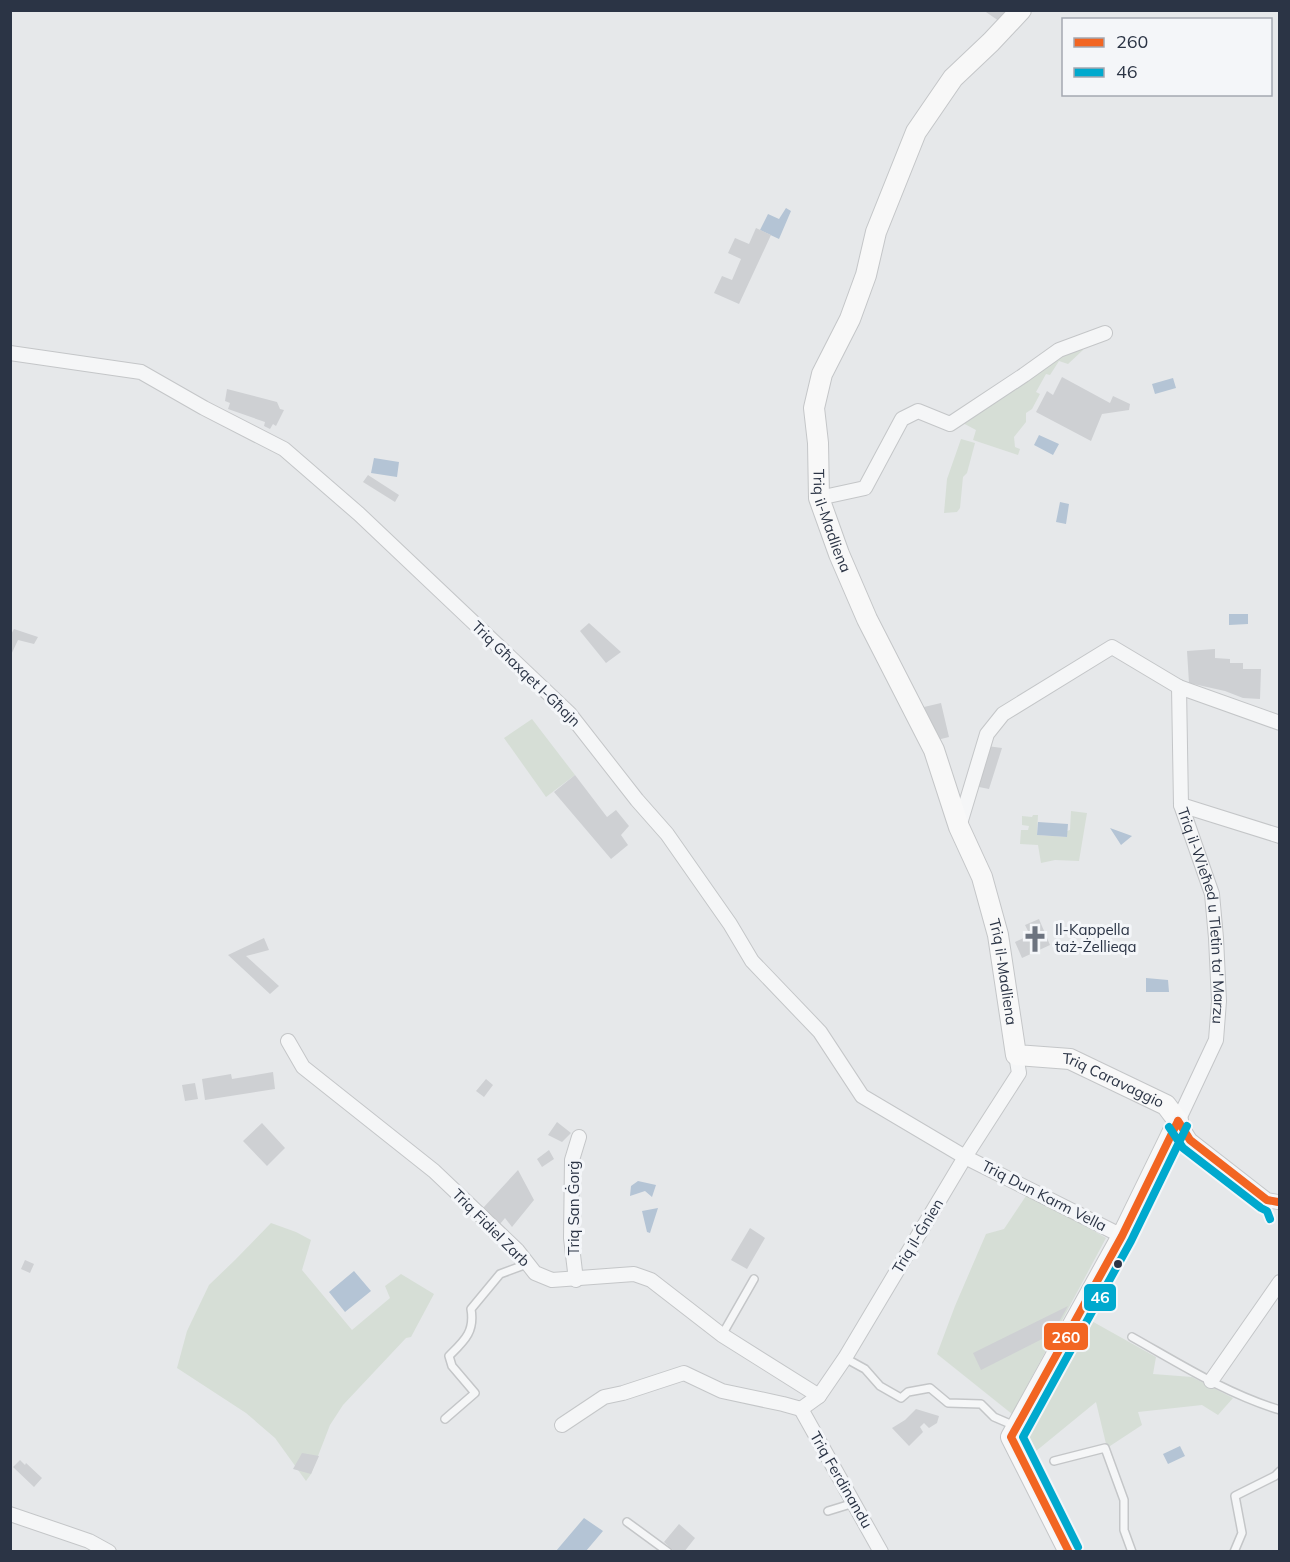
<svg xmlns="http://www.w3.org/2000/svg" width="1290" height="1562" font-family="Mulish,sans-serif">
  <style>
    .green { fill: #d6ded6 }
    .water { fill: #b4c4d5 }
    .building { fill: #ced0d3 }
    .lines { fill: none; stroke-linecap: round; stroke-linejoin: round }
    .lane-casing { stroke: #c4c6c8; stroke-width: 10 }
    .street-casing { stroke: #c4c6c8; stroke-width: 16 }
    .secondary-casing { stroke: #c4c6c8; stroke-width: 22 }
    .lane { stroke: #f5f6f7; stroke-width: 7 }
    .street { stroke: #f5f6f7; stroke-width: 14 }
    .secondary { stroke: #f8f8f8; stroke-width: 20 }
    .bus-1-casing { stroke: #f4f6f9; stroke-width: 12 }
    .bus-2-casing { stroke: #f4f6f9; stroke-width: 12 }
    .bus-1 { stroke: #f26522; stroke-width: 8 }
    .bus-2 { stroke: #00a9ce; stroke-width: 8 }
    .bus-dot { fill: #2b3445; stroke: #f4f6f9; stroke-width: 2 }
    .labels { text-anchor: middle; stroke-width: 6; stroke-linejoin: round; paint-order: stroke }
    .street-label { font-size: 15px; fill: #2b3445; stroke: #f4f6f9 }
    .poi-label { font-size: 15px; fill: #2b3445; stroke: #f4f6f9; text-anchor: start }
    .line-badge { stroke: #f4f6f9; stroke-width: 2 }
    .badge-label { font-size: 16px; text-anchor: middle; font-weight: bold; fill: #fff }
  </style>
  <rect width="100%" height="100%" fill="#e6e8ea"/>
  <path class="green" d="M1081 347 1083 350 1068 364 1059 361 1050 375 1046 374 1036 392 1040 394 1032 409 1026 413V422L1014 437 1015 447 1020 449 1018 455 973 440 976 430 959 421 1048 363Z
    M961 439 975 443 967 473 963 477 960 508 957 512 944 513 947 479Z
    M532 719 575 775 546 797 504 738Z
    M1071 811 1087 813 1079 861 1055 860 1041 863 1038 845 1020 844 1021 830H1028L1029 826 1022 825V816L1032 817 1033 815H1038L1037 835 1067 837V831L1070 830Z
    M1028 1193 1106 1238 1012 1414 937 1354 955 1306 986 1234 1004 1229Z
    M271 1223 296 1232 311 1240 302 1270 352 1330 390 1298 385 1286 401 1274 434 1294 411 1337 406 1338 343 1405 330 1425 311 1474 306 1481 275 1438 246 1413 177 1368 187 1331 209 1285 235 1260Z
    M1088 1319 1156 1357 1153 1374 1192 1377 1233 1398 1218 1415 1202 1405 1138 1412 1142 1425 1107 1448 1096 1402 1030 1456 1027 1434Z"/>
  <path class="water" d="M786 208 791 211 779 239 760 230 768 214 779 219Z
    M1173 378 1176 388 1155 394 1152 384Z
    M1039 435 1059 444 1053 455 1034 445Z
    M374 458 399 462 397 477 371 473Z
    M1060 502 1069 504 1066 524 1056 522Z
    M1229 614H1248V624L1229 625Z
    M1038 822 1068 824 1067 837 1037 835Z
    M1110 828 1132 836 1121 845Z
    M1146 978 1168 980 1169 992H1146Z
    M638 1181 656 1185 652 1197 645 1191 630 1196 631 1186Z
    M658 1208 650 1233 647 1232 642 1211Z
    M354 1271 371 1291 345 1312 329 1292Z
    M1180 1446 1185 1456 1168 1464 1163 1454Z
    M584 1518 603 1531 586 1551H556Z"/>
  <path class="building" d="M983 10H1010L999 21Z
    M756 228 771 235 739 304 714 293 722 276 732 280 741 259 728 253 735 238 749 244Z
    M1062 377 1110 403 1113 396 1130 404 1129 410 1102 414 1091 441 1036 412 1047 391 1053 395Z
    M227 389 277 402 280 409 284 410 276 426 273 424 270 429 264 426 265 422 228 409 230 403 225 401Z
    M368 475 399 495 395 502 363 482Z
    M589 623 621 652 606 663 580 631Z
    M14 629 38 637 34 644 18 640 10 657V636Z
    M1215 649V658L1230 659V663H1243V669H1261L1260 699 1243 698 1225 691 1189 683 1187 651Z
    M941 703 949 737 933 741 924 707Z
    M987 746 1002 748 989 789 974 786Z
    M575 775 607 817 616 810 629 826 621 835 628 845 611 859 554 792Z
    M1039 919 1050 945 1022 958 1015 942 1030 935 1025 925Z
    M264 938 269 950 246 956 279 986 270 994 228 955Z
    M273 1072 275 1089 205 1100 202 1079 231 1074 232 1079Z
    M486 1079 493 1085 484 1097 476 1091Z
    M195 1083 198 1099 185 1101 182 1085Z
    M557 1122 571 1133 562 1142 548 1135Z
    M262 1123 285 1148 267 1166 243 1141Z
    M549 1150 554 1159 542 1167 537 1159Z
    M518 1170 534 1200 512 1227 505 1218 500 1224 483 1208Z
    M750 1228 765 1238 747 1269 731 1260Z
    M25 1260 34 1264 30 1273 21 1269Z
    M1068 1306 1052 1334 981 1370 973 1353Z
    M916 1409 939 1416 937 1423 929 1428 924 1423 920 1427 923 1432 909 1446 892 1428 905 1420Z
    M302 1453 319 1456 311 1474 293 1469Z
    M20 1460 25 1465 26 1463 42 1478 34 1487 13 1467Z
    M679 1524 695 1538 684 1552H675L664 1542Z"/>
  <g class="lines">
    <defs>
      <path id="lane" d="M722 1335 754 1279
        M1132 1337C1180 1364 1227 1394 1280 1410
        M845 1358 865 1369 880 1386 901 1398 908 1392 930 1388 948 1403 981 1404 994 1417 1015 1426
        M445 1419 475 1393 452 1366 449 1356C464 1341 475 1332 471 1309L500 1274 527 1264
        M1054 1461 1105 1448 1124 1500V1530L1132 1552
        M828 1511 854 1503
        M627 1522 668 1552
        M1234 1552 1242 1533 1235 1496 1275 1476 1280 1471"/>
      <g id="street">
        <path d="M10 353 141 372 204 408 284 449 359 514 569 713 637 800 667 834 730 924 752 961 820 1032 862 1096 965 1157 1122 1236"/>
        <path d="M819 498 865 488 902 419 918 411 950 424 1024 375 1059 350 1105 333"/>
        <path id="s1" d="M1179 687 1181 805 1212 894 1216 938 1219 1001 1216 1040 1178 1121 1190 1140 1267 1200 1278 1202"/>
        <path d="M1181 805 1280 836"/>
        <path d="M959 827 987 734 1003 714 1112 647 1179 687 1280 723"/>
        <path d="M288 1041 303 1067 434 1171 517 1250 535 1273 552 1280 634 1274 651 1280 722 1335 819 1396"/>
        <path d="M576 1280 571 1238 572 1160 579 1137"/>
        <path d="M1211 1381 1280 1282"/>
        <path d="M801 1409 819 1396 845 1358 965 1157 1019 1073 1016 1055"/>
        <path d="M801 1409 881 1552"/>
        <path d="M562 1425 604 1397 623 1393 684 1373 722 1391 783 1404 801 1409"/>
        <path d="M10 1514 89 1541 109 1552"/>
      </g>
      <g id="secondary">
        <path id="s2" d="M1021 10 991 42 953 78 916 132 876 232 866 275 850 319 822 374 814 408 818 443 819 498 839 554 867 619 934 750 959 827 982 877 998 935 1016 1055 1070 1059 1166 1105 1178 1121 1122 1236 1011 1437 1069 1552"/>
      </g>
    </defs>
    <use href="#lane" class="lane-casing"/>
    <use href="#street" class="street-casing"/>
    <use href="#secondary" class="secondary-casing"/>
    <use href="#lane" class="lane"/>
    <use href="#street" class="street"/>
    <use href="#secondary" class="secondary"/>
    <defs>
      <path id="bus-1" d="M1178 1121 1190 1140 1267 1200 1278 1202
        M1069 1552 1011 1437 1122 1236 1178 1121"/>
      <path id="bus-2" d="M1169 1127 1183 1148 1261 1208 1267 1211 1270 1219
        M1078 1547 1023 1437 1131 1241 1187 1126"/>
    </defs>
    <use href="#bus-1" class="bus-1-casing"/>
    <use href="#bus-2" class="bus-2-casing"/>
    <use href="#bus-1" class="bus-1"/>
    <use href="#bus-2" class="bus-2"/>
  </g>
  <defs>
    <symbol id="church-bare" viewBox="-9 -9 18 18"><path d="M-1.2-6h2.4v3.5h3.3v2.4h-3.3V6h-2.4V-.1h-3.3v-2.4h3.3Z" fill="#6c737f" stroke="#f4f6f9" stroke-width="2.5" paint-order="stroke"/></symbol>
  </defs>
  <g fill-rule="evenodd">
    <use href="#church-bare" x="1016" y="920" width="38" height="38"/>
  </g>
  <circle class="bus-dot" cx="1118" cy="1264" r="5"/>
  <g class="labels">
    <g class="street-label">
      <text dy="5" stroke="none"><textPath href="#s2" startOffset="572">Triq il-Madliena</textPath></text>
      <text transform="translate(526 674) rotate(44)" y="5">Triq Għaxqet l-Għajn</text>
      <text dy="5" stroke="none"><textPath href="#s1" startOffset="232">Triq il-Wieħed u Tletin ta' Marzu</textPath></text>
      <text dy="5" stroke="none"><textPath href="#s2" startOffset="1058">Triq il-Madliena</textPath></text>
      <text dy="5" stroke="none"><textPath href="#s2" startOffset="1244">Triq Caravaggio</textPath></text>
      <text transform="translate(1044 1196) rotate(27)" y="5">Triq Dun Karm Vella</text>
      <text transform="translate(574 1208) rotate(-90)" y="5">Triq San Ġorġ</text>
      <text transform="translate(491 1228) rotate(45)" y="5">Triq Fidiel Zarb</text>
      <text transform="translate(918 1236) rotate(-59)" y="5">Triq il-Ġnien</text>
      <text transform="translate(841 1480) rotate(60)" y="5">Triq Ferdinandu</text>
    </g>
    <g class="poi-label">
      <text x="1055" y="935">Il-Kappella<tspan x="1055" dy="17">taż-Żellieqa</tspan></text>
    </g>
  </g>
  <g class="line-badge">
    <rect x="1083" y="1283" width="34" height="29" rx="6" fill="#00a9ce"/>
    <rect x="1043" y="1322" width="46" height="29" rx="6" fill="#f26522"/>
  </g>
  <g class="badge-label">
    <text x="1100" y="1303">46</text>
    <text x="1066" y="1343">260</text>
  </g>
  <rect width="1290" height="1562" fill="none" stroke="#2b3445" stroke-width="24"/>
  <rect x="1062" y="18" width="210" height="78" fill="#f4f6f9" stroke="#a4a8b1" stroke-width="1.5"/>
  <rect x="1074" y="38" width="30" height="9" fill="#f26522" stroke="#a4a8b1" stroke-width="1.5"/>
  <text x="1116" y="48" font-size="18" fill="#2b3445">260</text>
  <rect x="1074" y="68" width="30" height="9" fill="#00a9ce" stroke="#a4a8b1" stroke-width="1.5"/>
  <text x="1116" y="78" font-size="18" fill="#2b3445">46</text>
</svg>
